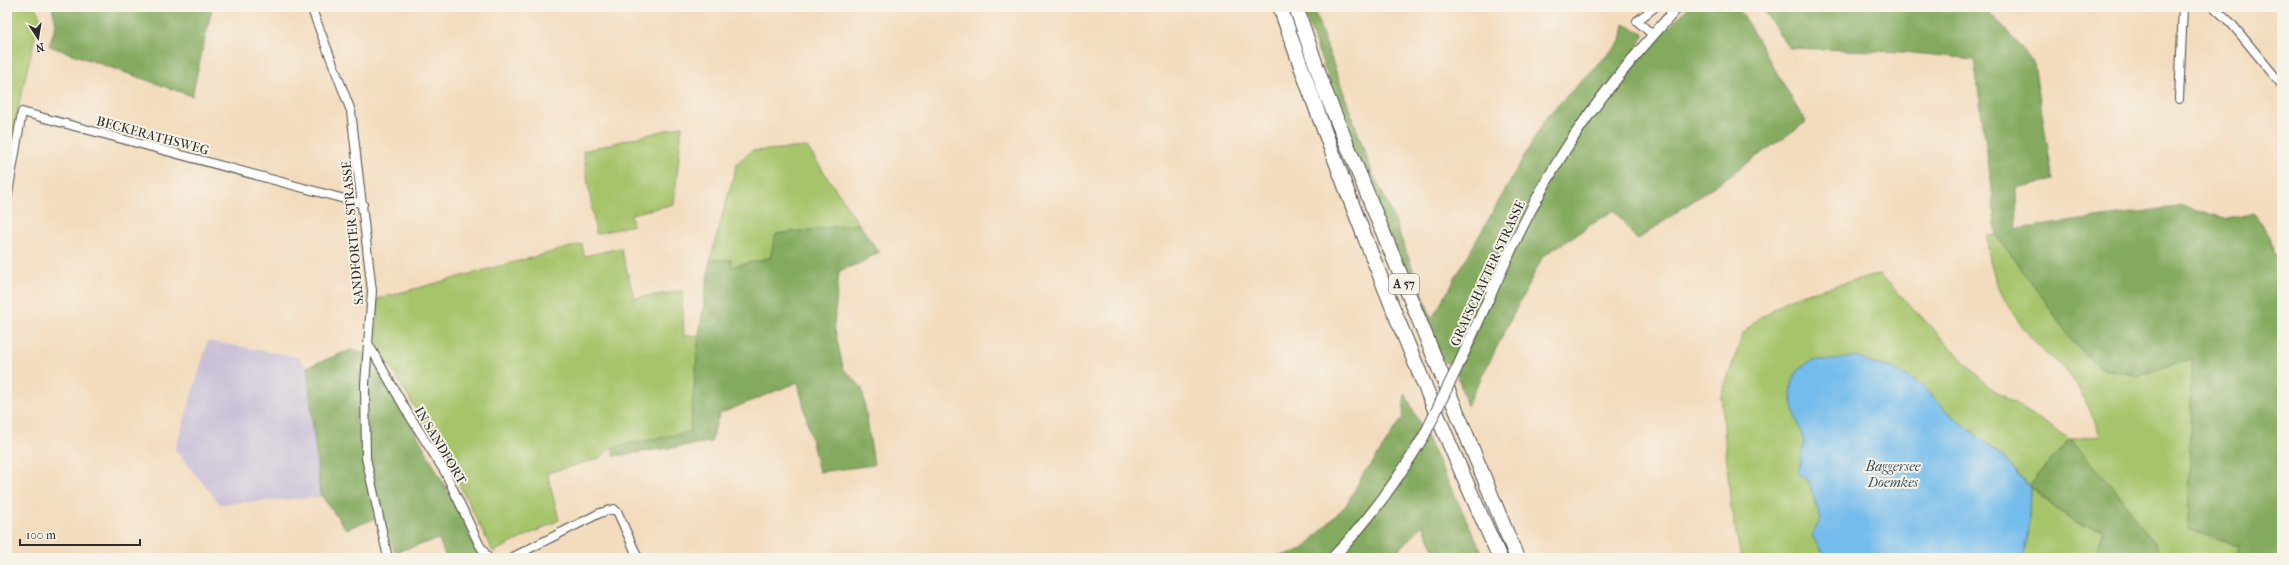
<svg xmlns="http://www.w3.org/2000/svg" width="2289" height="565" font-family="'IM FELL French Canon',serif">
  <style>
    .industrial { fill: #c9bfd7 }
    .green { fill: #a6c46b; stroke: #68784b }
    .forest { fill: #84aa5f; stroke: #586a45 }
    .water { fill: #73bcec; stroke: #4f748c }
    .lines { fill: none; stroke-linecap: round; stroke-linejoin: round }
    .minor-casing { stroke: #494641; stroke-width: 10 }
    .tertiary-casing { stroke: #494641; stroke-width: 12 }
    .motorway-casing { stroke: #494641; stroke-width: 16 }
    .minor { stroke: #fff; stroke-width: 8 }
    .tertiary { stroke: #fff; stroke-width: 10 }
    .motorway { stroke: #fff; stroke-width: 14 }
    .tertiary-bridge-casing { stroke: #494641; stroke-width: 12; stroke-linecap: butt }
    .tertiary-bridge { stroke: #fff; stroke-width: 10 }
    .labels { text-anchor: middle; stroke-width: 4; stroke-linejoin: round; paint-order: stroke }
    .shield { fill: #f7f3e8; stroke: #686764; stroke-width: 1 }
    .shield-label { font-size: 12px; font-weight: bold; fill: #2b2b2b }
    .street-label { font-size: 13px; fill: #2b2b2b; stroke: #f7f3e8 }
    .water-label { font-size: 14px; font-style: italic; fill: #415665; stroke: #f7f3e8 }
  </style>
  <rect width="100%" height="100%" fill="#f7f3e8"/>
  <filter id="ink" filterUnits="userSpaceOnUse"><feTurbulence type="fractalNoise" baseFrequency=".025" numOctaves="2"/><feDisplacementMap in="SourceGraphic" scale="8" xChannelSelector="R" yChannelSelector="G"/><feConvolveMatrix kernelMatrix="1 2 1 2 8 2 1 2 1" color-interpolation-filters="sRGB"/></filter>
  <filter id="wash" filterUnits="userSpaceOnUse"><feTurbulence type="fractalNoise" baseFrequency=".012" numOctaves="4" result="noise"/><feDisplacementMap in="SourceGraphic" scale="16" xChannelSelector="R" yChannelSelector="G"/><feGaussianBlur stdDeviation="0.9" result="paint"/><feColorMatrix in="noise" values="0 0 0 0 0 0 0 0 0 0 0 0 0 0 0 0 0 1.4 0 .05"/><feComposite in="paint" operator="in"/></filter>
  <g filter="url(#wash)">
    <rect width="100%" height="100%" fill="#f3dcbe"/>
    <path class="industrial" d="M208 341 298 357 307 367 316 461 322 497 220 504 175 450Z"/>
    <path class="green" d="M7 7H35L40 17 20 99 7 174Z
      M682 126 674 204 631 214 633 225 596 234 583 151Z
      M807 147 859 224 777 234 770 258 731 267V260H710L737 163 752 151Z
      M1996 235 2043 298 2074 344 2169 367 2192 357 2188 529 2214 539 2239 545 2237 558H2165L2070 439 2029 486 1998 452 1947 412 1923 386 1891 367 1872 364 1858 356 1799 369C1781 399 1800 413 1804 442 1805 451 1800 464 1798 473L1809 482 1821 519 1812 535 1827 558H1741L1731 508 1721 396 1743 334 1757 320 1792 297 1880 274 1988 386 2070 439 2100 436C2095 418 2076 380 2063 366 2056 360 2047 356 2041 349 2011 315 1989 283 1987 236Z
      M582 244 584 256 621 248 634 298 682 291 684 336 699 335 690 433 612 447 600 458 547 473 559 520 493 552 451 468 377 344V299Z
      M2030 488 2076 523 2104 530 2094 558H2023L2028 539Z"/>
    <path class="forest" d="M52 7 212 8 192 96 49 46 56 24Z
      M1302 7H1313L1372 172 1388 204 1432 319 1547 116 1621 41 1624 24 1644 34 1629 62 1658 39 1688 7H1738L1806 122 1637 240 1614 210 1543 256 1467 406 1456 370 1432 352 1374 216 1333 91Z
      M1761 7H1984L2008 31 2034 64 2053 180 2016 188 2017 229 2183 206 2228 219 2254 213 2270 237 2274 255 2282 256V558H2237L2239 545 2188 529 2192 358 2169 367 2137 376 2100 368 2074 344 2043 298 1996 235 1992 189 1974 59 1902 52 1789 48Z
      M859 224 879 252 860 263 839 271 834 325 843 368 862 388 874 465 819 472 798 382 719 414 711 442 614 456 612 447 690 432 699 335 710 260H731L732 267 770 258 776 234Z
      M353 349 372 358 384 374 461 516 478 554 476 558H446L439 539 395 552 381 517 346 529 320 494 307 367Z
      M1405 393 1485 558H1438L1423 525 1391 558H1256L1284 555 1303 549 1346 505 1365 471 1370 467 1403 417Z
      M2070 439 2113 487 2165 558H2094L2104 530 2076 523 2029 486Z"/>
    <path class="water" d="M1858 356 1872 364 1891 367 1923 386 1947 412 1998 452 2030 488 2028 539 2023 558H1827L1812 535 1821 519 1809 482 1798 473 1804 442 1794 411 1791 394 1793 380 1799 369 1813 360H1834Z"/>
  </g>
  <g filter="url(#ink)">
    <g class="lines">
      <defs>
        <path id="minor" d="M311 7 351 111 372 291 365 384 366 458 388 558
          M2214 7 2231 23 2282 85
          M1653 35 1637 21 1655 7
          M2179 99 2183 7
          M7 199 22 112 363 204
          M369 345 406 410 445 472 479 544 488 558
          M511 558 600 513 614 509 618 513 638 558"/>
        <path id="tertiary" d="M1456 370C1490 298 1520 222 1562 155 1595 101 1636 54 1678 7
          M1332 558C1369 521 1397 481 1424 436"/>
        <path id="motorway" d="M1280 7C1345 194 1418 378 1500 558
          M1296 7 1325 91 1517 558"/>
      </defs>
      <use href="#minor" class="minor-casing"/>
      <use href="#tertiary" class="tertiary-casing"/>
      <use href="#motorway" class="motorway-casing"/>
      <use href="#minor" class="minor"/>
      <use href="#tertiary" class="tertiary"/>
      <use href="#motorway" class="motorway"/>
      <defs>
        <path id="tertiary-bridge" d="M1424 436 1456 370"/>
      </defs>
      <use href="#tertiary-bridge" class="tertiary-bridge-casing"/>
      <use href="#tertiary-bridge" class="tertiary-bridge"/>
    </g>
  </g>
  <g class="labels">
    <rect class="shield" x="1389" y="274" width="30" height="20" rx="3"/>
    <g class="shield-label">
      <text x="1404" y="288">A 57</text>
    </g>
    <g class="street-label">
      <text transform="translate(153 135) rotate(15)" y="5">BECKERATHSWEG</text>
      <text transform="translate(352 233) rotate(-95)" y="5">SANDFORTER STRASSE</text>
      <text transform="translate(1487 273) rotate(-65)" y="5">GRAFSCHAFTER STRASSE</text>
      <text transform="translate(441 445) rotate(59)" y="5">IN SANDFORT</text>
    </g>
    <g class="water-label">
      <text x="1893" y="471">Baggersee<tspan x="1893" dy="16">Doemkes</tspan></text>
    </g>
  </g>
  <rect width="2289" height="565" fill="none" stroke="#f7f3e8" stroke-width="24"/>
  <g transform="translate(38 38) rotate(168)" stroke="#f7f3e8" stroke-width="3" paint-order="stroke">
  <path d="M0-3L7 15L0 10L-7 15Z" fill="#2b2b2b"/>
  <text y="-6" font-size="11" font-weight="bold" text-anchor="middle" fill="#2b2b2b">N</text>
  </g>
  <path d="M20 539v6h120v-6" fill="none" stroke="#2b2b2b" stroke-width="2"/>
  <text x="26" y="539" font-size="12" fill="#2b2b2b" stroke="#f7f3e8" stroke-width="3" paint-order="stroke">100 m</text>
</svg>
